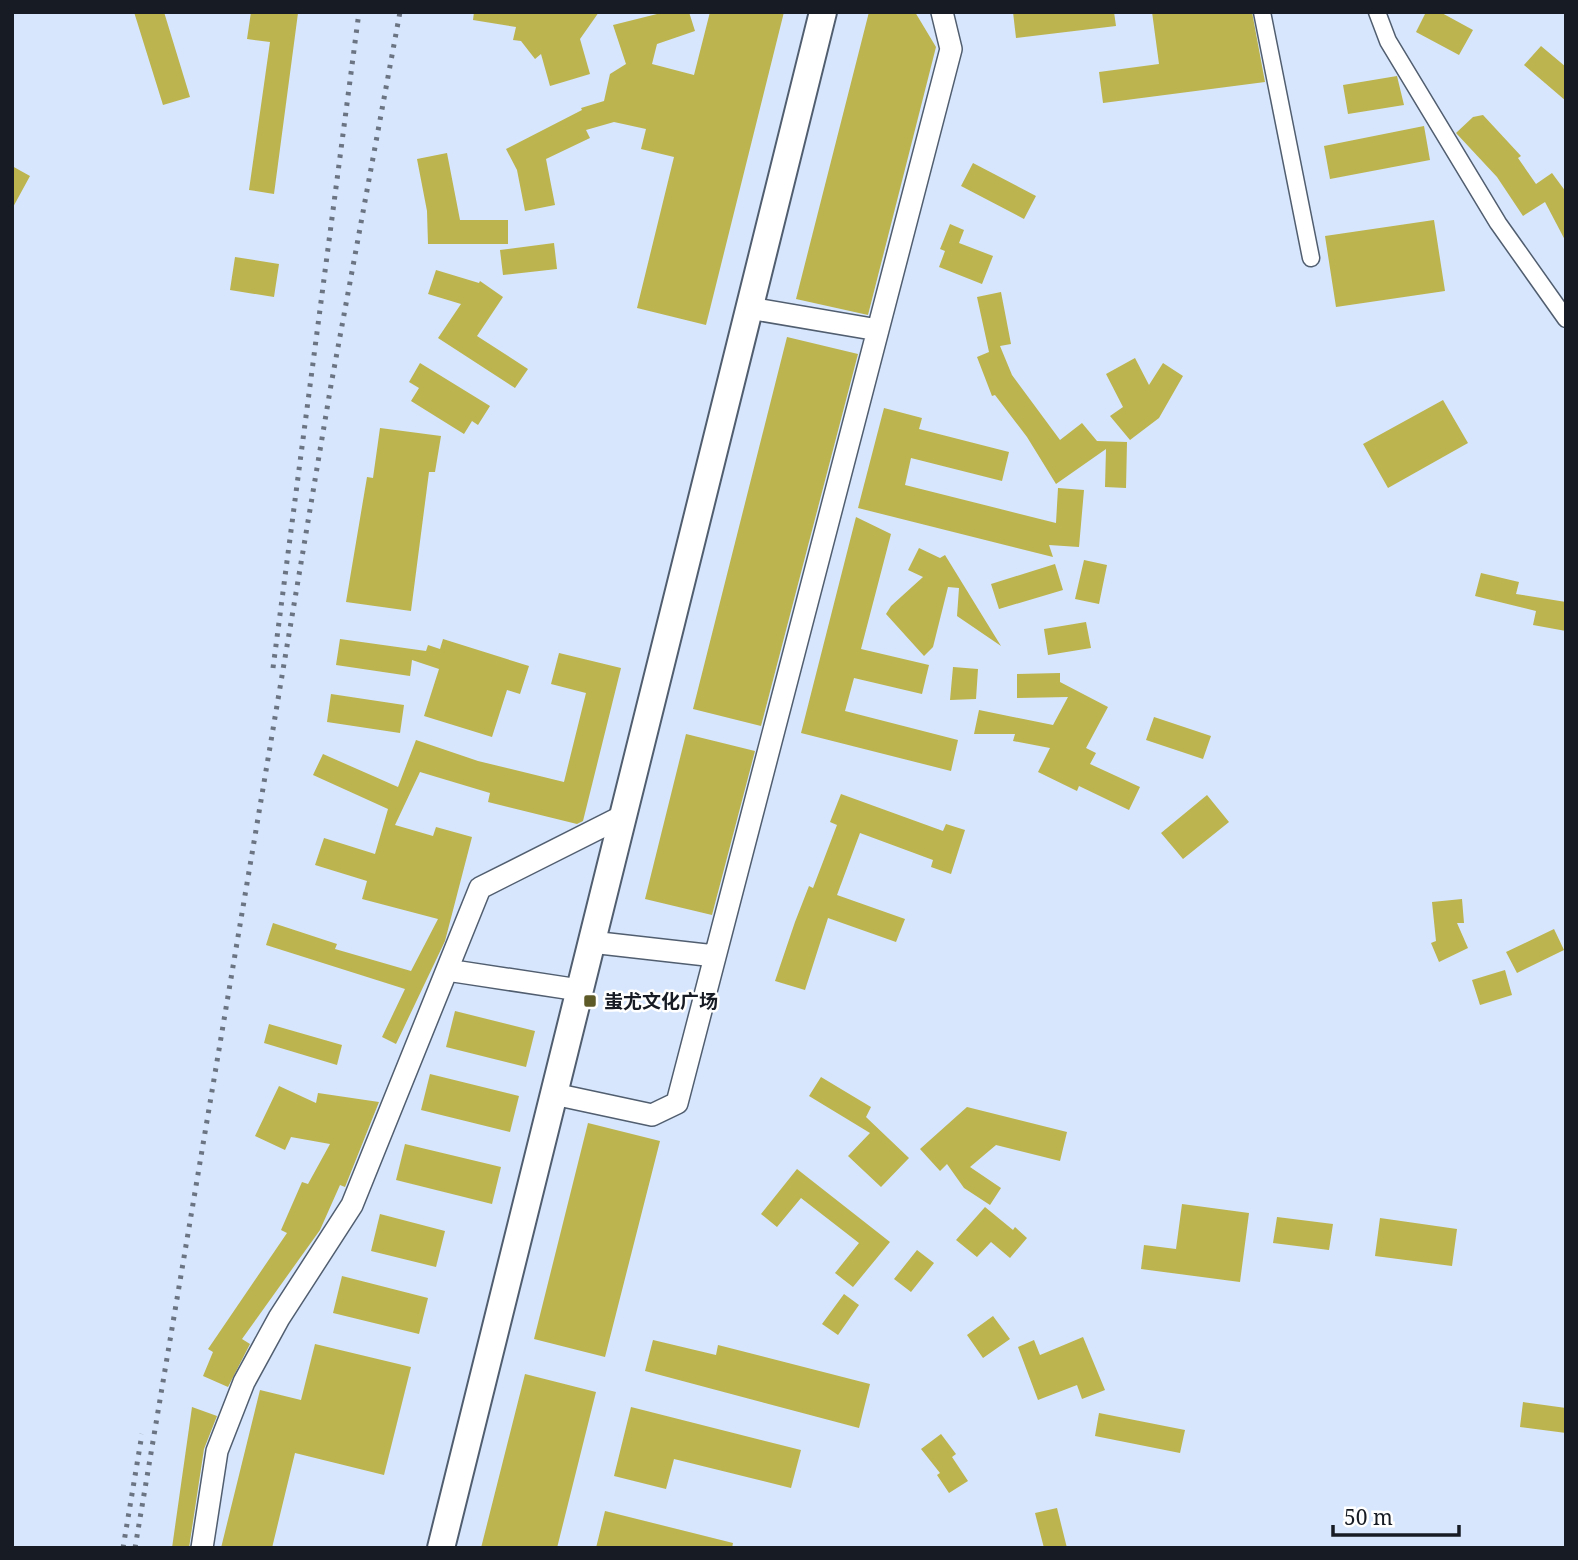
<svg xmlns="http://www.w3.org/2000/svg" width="1578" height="1560" font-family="'Noto Serif','Noto Sans SC',serif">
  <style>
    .building { fill: #bcb44e }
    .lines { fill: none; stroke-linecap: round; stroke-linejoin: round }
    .minor-casing { stroke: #515e70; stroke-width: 19 }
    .tertiary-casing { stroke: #515e70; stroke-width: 24 }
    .primary-casing { stroke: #515e70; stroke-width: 30 }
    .minor { stroke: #fff; stroke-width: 16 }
    .tertiary { stroke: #fff; stroke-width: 21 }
    .primary { stroke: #fff; stroke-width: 26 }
    .rail { stroke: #6b7482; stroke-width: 5; stroke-dasharray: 3.5 7; stroke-linecap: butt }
    .poi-dot { fill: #5e5a27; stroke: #fff; stroke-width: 2.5 }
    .labels { text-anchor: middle; stroke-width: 5; stroke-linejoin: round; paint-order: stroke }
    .poi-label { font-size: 19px; font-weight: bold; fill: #171c24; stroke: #fff; text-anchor: start }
  </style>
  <rect width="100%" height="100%" fill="#d7e6fc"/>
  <path class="building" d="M134 12H164L190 97 163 105Z
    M251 12 298 13 274 194 249 190 270 42 247 39Z
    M474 12H599L580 39 590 74 550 86 541 54 535 59 521 41 513 40 516 27 473 20Z
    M665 12H689L695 31 657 44 652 64 694 75 710 12H784L706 325 637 308 674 157 641 149 646 129 614 122 586 130 590 138 546 159 555 205 525 211 517 170 506 149 582 110 581 108 604 101 610 74 626 64 613 25Z
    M869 12H915L936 47 868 315 796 299Z
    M1013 12H1114L1116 26 1016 38Z
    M1152 12H1252L1265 82 1103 103 1099 72 1159 64Z
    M1426 12H1440L1473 30 1459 55 1416 32Z
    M1541 46 1566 67V101L1524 65Z
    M1397 76 1404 105 1348 114 1343 85Z
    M1483 115 1521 156 1518 158 1536 184 1552 173 1566 192V242L1545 202 1523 216 1497 177 1456 133 1473 117Z
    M1424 126 1430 160 1330 179 1324 146Z
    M447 153 460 220H508V244H428L427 211 417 159Z
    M973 163 1036 196 1024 219 961 186Z
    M12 166 30 176 12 209Z
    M1434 220 1445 291 1336 307 1325 236Z
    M950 224 964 230 959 243 993 256 982 284 939 267 945 251 940 249Z
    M554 243 557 269 503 275 500 250Z
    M235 257 279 264 274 297 230 290Z
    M436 270 479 283 480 281 503 297 477 336 528 369 515 388 438 338 461 304 428 294Z
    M1001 292 1011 344 1000 346 1012 375 1060 440 1082 423 1097 441 1127 442 1126 488 1105 487 1106 449 1056 484 1027 437 995 395 992 396 977 357 989 352 977 297Z
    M787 337 858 354 761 726 693 709Z
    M1135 358 1149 385 1163 363 1183 376 1159 418 1130 440 1110 416 1123 407 1106 374Z
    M420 363 490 406 478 425 472 421 464 434 411 401 419 388 409 382Z
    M1443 400 1468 443 1388 488 1363 444Z
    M884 408 922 418 919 429 1009 452 1002 481 911 458 905 485 1056 523 1058 488 1084 490 1079 547 1049 545 1053 557 858 508Z
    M380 428 441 436 435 472H429L411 611 346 602 367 477 373 478Z
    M856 517 891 534 861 649 929 665 922 694 854 678 845 711 958 740 951 771 801 733Z
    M919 548 940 558 945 555 1001 646 957 616 959 588 948 587 933 647 924 656 886 614 891 606 923 577 908 570Z
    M1084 560 1107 565 1099 604 1075 599Z
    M1055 564 1063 590 999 609 991 584Z
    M1481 573 1519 582 1516 594 1566 602V631L1533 625 1536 611 1475 596Z
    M1086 622 1091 648 1048 655 1044 629Z
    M340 639 426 651 428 645 440 649 443 639 529 666 520 694 507 690 492 737 424 716 439 669 412 660 410 676 336 665Z
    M559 653 621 668 583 821 577 824 488 802 490 793 420 772 395 825 433 836 436 827 472 837 445 941 396 1044 382 1037 405 989 266 945 273 923 337 944 335 949 411 971 438 919 362 899 367 881 315 865 324 838 375 854 388 809 313 775 323 754 398 787 416 740 478 761 564 782 586 693 551 684Z
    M953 667 978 669 976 699 950 700Z
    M1060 673V682L1108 707 1086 748 1096 753 1090 764 1140 787 1129 810 1079 786 1077 791 1038 772 1050 748 1013 741 1015 734H974L979 710 1053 725 1068 697 1017 698V674Z
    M331 694 404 705 400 733 327 722Z
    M1154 717 1211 736 1203 759 1146 740Z
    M686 734 755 751 712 915 645 899Z
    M841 794 943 831 946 824 965 830 951 874 931 867 933 860 860 833 837 895 905 919 896 942 828 918 805 990 775 981 795 922 809 886 813 888 837 825 830 822Z
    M1207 795 1229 822 1183 859 1161 833Z
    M1462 899 1464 923H1457L1468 948 1439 962 1431 943 1436 941 1432 902Z
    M1554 929 1564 950 1517 973 1506 952Z
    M1505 970 1512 995 1480 1005 1472 980Z
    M455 1011 535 1031 526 1067 446 1047Z
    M269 1024 342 1045 337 1065 264 1043Z
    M430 1074 519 1096 510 1132 421 1110Z
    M821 1077 871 1107 866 1117 909 1158 881 1187 848 1156 870 1133 809 1096Z
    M279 1086 316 1103 318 1093 379 1102 345 1187 340 1185 320 1230 242 1339 250 1344 228 1387 203 1376 213 1352 208 1349 287 1233 281 1230 302 1182 308 1184 330 1144 291 1137 285 1150 255 1136Z
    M967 1107 1067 1132 1060 1161 996 1145 970 1167 1001 1188 990 1205 964 1188 947 1164 940 1171 920 1149Z
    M588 1123 660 1141 605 1357 534 1339Z
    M405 1144 501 1167 492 1204 396 1180Z
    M797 1169 890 1242 853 1287 835 1273 859 1243 801 1198 777 1227 761 1214Z
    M1182 1204 1249 1213 1240 1282 1141 1269 1144 1245 1176 1249Z
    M985 1207 1013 1230 1015 1227 1027 1238 1010 1258 991 1242 977 1257 956 1240Z
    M380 1214 445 1231 436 1267 371 1251Z
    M1277 1217 1333 1224 1329 1250 1273 1243Z
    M1380 1218 1457 1229 1452 1266 1375 1256Z
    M917 1250 934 1263 911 1292 894 1279Z
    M342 1276 428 1298 419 1334 333 1313Z
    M844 1294 859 1305 838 1335 822 1324Z
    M993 1316 1010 1339 983 1358 967 1335Z
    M1083 1337 1105 1390 1082 1399 1077 1385 1038 1400 1018 1347 1034 1340 1040 1355Z
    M653 1340 716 1355 718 1345 870 1384 859 1428 645 1371Z
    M315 1344 411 1367 384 1475 295 1453 272 1548H221L260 1390 301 1400Z
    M525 1374 596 1392 557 1548H481Z
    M1523 1402 1566 1408V1433L1520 1427Z
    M192 1407 217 1416 204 1449 189 1548H172Z
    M631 1407 801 1450 791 1488 674 1459 666 1489 614 1476Z
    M1099 1413 1185 1430 1180 1453 1095 1436Z
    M941 1434 956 1454 952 1457 968 1481 949 1493 937 1475 940 1473 921 1449Z
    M1057 1508 1067 1548H1044L1035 1513Z
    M605 1511 733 1543 732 1548H596Z"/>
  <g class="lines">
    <defs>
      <path id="minor" d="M1262 12 1311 258
        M1377 12 1388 41 1498 223 1566 319"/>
      <path id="tertiary" d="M749 308 878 330
        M591 942 715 956
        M447 970 579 990
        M554 1094 652 1115 677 1103 951 49 942 12
        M202 1548 217 1451 244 1382 279 1318 352 1205 480 888 623 816"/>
      <path id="primary" d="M441 1548 823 12"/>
    </defs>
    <use href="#minor" class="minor-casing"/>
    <use href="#tertiary" class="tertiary-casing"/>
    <use href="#primary" class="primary-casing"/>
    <use href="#minor" class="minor"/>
    <use href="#tertiary" class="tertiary"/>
    <use href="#primary" class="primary"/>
    <path class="rail" d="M273 668 359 12
      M123 1548 142 1434
      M135 1548 331 385 400 12"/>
  </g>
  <rect class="poi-dot" x="583" y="994" width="14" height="14" rx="3.5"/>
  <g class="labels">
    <g class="poi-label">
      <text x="604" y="1008">蚩尤文化广场</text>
    </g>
  </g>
  <rect width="1578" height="1560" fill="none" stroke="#171c24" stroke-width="28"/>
  <path d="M1333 1525v10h126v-10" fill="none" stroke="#171c24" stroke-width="3.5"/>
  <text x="1344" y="1525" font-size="21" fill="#171c24" stroke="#ffffff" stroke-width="5" paint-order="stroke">50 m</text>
</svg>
